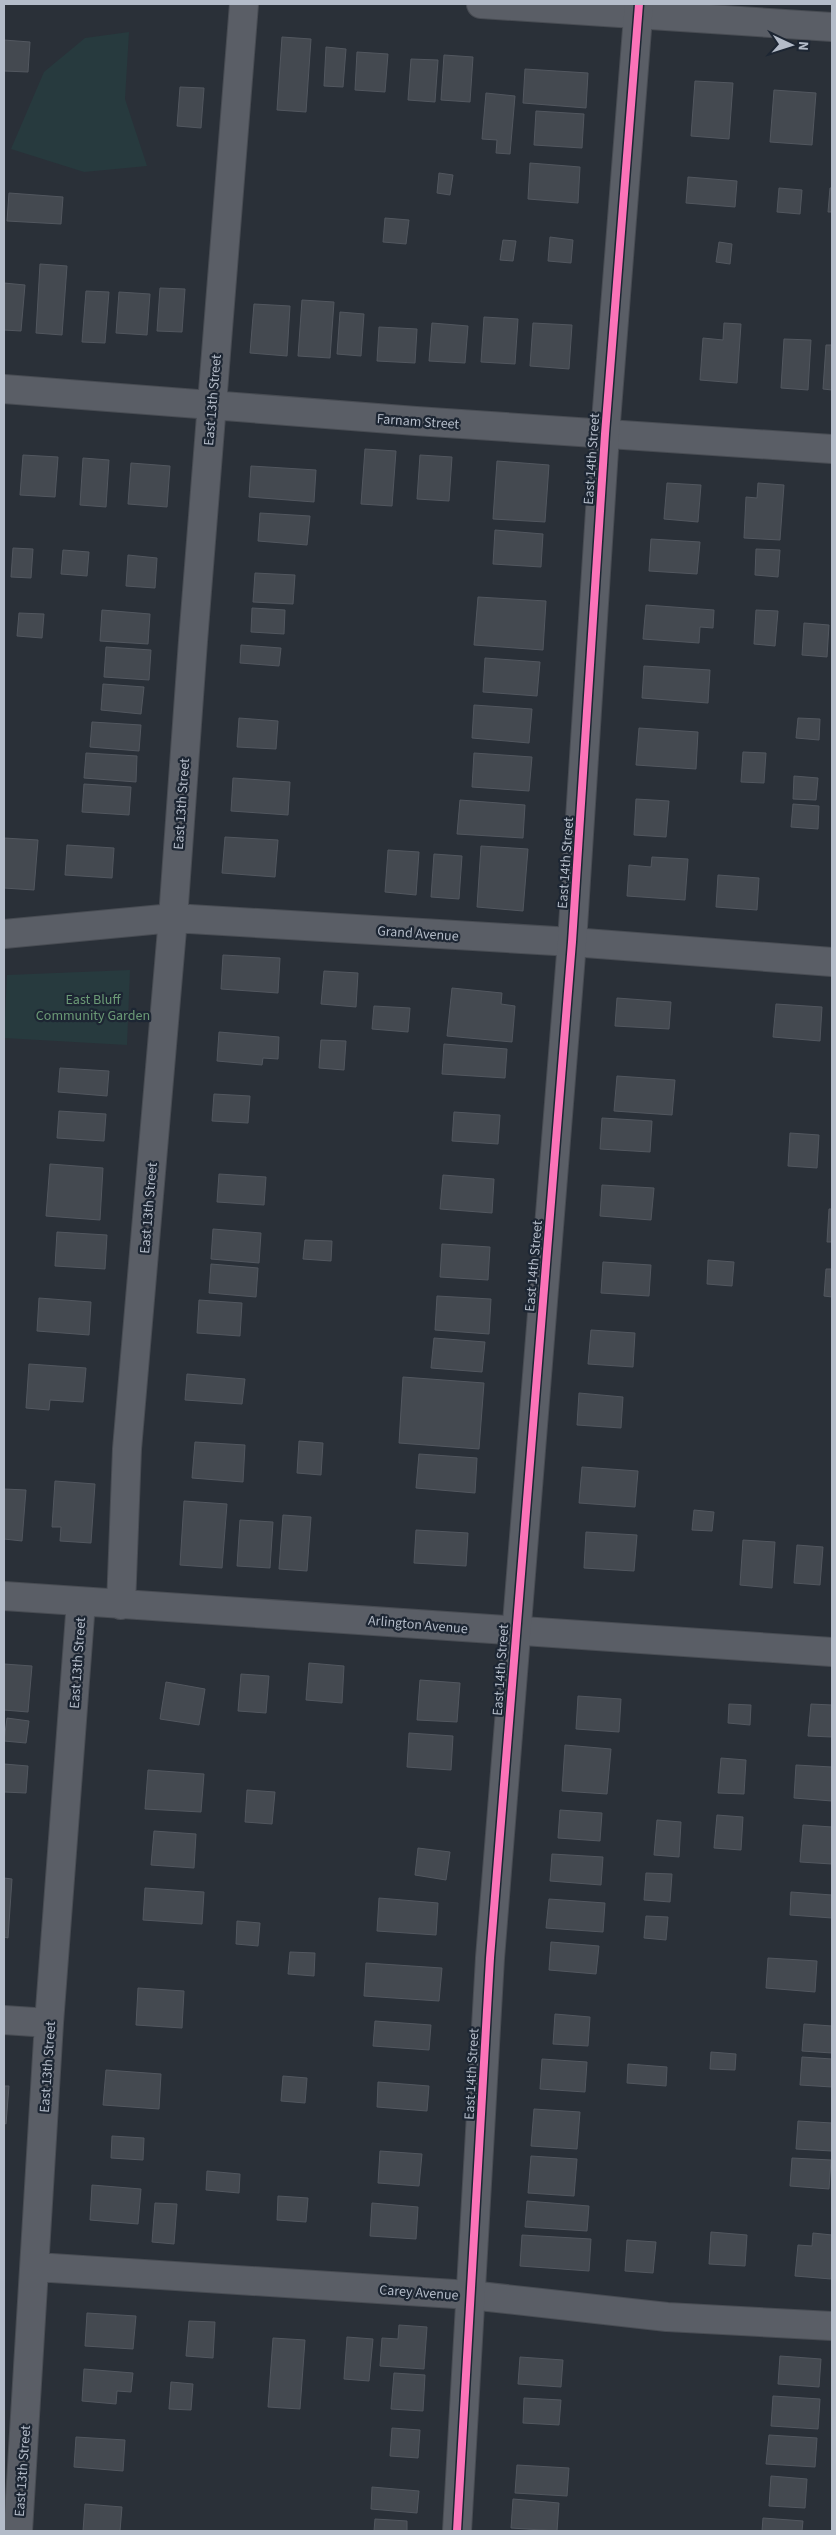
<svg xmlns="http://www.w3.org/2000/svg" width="836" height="2535" font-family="'Source Sans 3',sans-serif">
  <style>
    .green { fill: #273a3e }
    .building { fill: #444950; stroke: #52575f }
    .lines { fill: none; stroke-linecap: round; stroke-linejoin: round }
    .minor-casing { stroke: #484c53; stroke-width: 30 }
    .tertiary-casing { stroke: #484c53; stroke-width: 30 }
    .minor { stroke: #5a5e66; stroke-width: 28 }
    .tertiary { stroke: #5a5e66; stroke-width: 28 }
    .cycleway-casing { stroke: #1d2633; stroke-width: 11 }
    .cycleway { stroke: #fb73b8; stroke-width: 8 }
    .labels { text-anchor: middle; stroke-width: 4.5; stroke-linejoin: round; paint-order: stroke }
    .street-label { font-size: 14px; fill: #b4bcc9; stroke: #1d2633 }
    .park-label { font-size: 14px; fill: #6b9a76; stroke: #1d2633 }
  </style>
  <rect width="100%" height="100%" fill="#2a3038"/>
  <path class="green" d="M129 32 125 99 147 166 84 172 11 149 44 72 85 38Z
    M130 970 127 1045 4 1038 7 975Z"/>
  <path class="building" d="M282 37 311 39 306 112 277 110Z
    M4 40 30 42 28 72 4 71Z
    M326 47 346 49 343 87 324 86Z
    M357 52 388 54 385 92 355 90Z
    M444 55 473 57 470 102 441 100Z
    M411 59 438 60 435 102 408 100Z
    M525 69 588 73 586 108 523 103Z
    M695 81 733 83 729 139 691 136Z
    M180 87 204 88 201 128 177 126Z
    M774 90 816 93 812 145 770 142Z
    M486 93 515 96 510 154 496 153 497 140 482 139Z
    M536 111 584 114 582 148 534 145Z
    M530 163 580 167 578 203 528 199Z
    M439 173 453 175 450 195 437 193Z
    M688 177 737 181 735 207 686 203Z
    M779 188 802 190 800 214 777 212Z
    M830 188H832V212H828Z
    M9 193 63 197 61 224 7 221Z
    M385 218 409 220 406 244 383 242Z
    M550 237 573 240 571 263 548 261Z
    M503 240 516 241 513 261 500 260Z
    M719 242 732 244 730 264 716 262Z
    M40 264 67 266 62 335 36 333Z
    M4 283 25 285 21 331 4 330Z
    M160 288 185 289 182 332 157 331Z
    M86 291 109 292 105 343 82 342Z
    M119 292 150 294 147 335 116 333Z
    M302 300 334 302 330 358 298 356Z
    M254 304 290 306 287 356 250 353Z
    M340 312 364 314 361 356 337 354Z
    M484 317 518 319 515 364 481 362Z
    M432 323 468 326 465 363 429 361Z
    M533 323 572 325 569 369 530 366Z
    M724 323 741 324 737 383 700 380 703 338 723 340Z
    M379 327 417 329 415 363 377 361Z
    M784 339 811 340 808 390 781 388Z
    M826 345H832V390L823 389Z
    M365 449 396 451 392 506 361 504Z
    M23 455 58 457 55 497 20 495Z
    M420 455 452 457 449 501 417 499Z
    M83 458 109 460 106 507 80 505Z
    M497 461 549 465 545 522 493 519Z
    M131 463 170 466 167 507 128 504Z
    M251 466 316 470 314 502 249 497Z
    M667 483 701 485 698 522 664 519Z
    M758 483 784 485 780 540 744 538 746 497 757 498Z
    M260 513 310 516 307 545 258 541Z
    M495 530 543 534 541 567 493 564Z
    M651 539 700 542 697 574 649 571Z
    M13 548 33 549 31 578 11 577Z
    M756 549 780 550 778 577 755 575Z
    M63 550 89 552 87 576 61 574Z
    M128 555 157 558 155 588 126 586Z
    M255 573 295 575 293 604 253 602Z
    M478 597 546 601 543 650 474 645Z
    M646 605 714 610 713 628 700 627 699 643 643 639Z
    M252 608 285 610 284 634 251 632Z
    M102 610 150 614 148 644 100 641Z
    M756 610 778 611 775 646 754 644Z
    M19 613 44 614 42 638 17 636Z
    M804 623 829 625 827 657 802 655Z
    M241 645 281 648 279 666 240 663Z
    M106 647 151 650 149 680 104 677Z
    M485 658 540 662 537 696 483 692Z
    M644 666 710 670 708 703 642 698Z
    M103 684 144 687 141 714 101 710Z
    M474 705 532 709 529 743 472 738Z
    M239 718 278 721 276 749 237 747Z
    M798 718 820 719 819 740 796 738Z
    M92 722 141 725 139 751 90 747Z
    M639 728 698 732 696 769 636 765Z
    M743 752 766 753 764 783 741 782Z
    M86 753 137 756 136 782 84 778Z
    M474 753 532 757 529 791 472 787Z
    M794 776 818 778 816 800 793 799Z
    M233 778 290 782 288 815 231 811Z
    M84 784 131 787 129 815 82 812Z
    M636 799 669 801 666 837 634 835Z
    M460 800 525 805 523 838 457 834Z
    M793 804 819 806 818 829 791 827Z
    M225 837 278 840 275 877 222 873Z
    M4 838 38 840 34 890 4 888Z
    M67 845 114 848 112 878 65 875Z
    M481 846 528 849 523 911 477 907Z
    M388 850 419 852 416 895 385 892Z
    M434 854 462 856 459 899 431 897Z
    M652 857 688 859 685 900 627 896 629 865 651 867Z
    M718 875 759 878 757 910 716 907Z
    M223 955 280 958 278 993 221 989Z
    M324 971 358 973 356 1007 321 1004Z
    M452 988 502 993 501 1004 515 1006 512 1042 447 1036Z
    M617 998 671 1002 669 1029 615 1026Z
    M776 1004 822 1007 820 1041 773 1037Z
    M374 1006 410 1008 408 1032 372 1029Z
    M219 1032 279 1037 278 1059 263 1058 262 1065 217 1061Z
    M321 1040 346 1041 344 1070 319 1068Z
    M444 1044 507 1049 505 1078 442 1074Z
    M60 1068 109 1071 107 1096 58 1092Z
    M617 1076 675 1080 672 1115 614 1111Z
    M214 1094 250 1096 248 1123 212 1121Z
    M59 1111 106 1114 104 1141 57 1138Z
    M454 1112 500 1115 498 1144 452 1141Z
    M602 1118 652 1121 650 1152 600 1149Z
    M790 1133 819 1135 817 1168 788 1166Z
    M50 1164 103 1168 100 1220 46 1216Z
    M219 1174 266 1177 264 1205 217 1202Z
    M443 1175 494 1179 492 1213 440 1209Z
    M602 1185 654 1188 651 1220 600 1216Z
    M829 1209H832V1242H827Z
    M213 1229 261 1233 259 1263 211 1259Z
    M57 1232 107 1235 105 1269 55 1266Z
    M305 1240 332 1241 331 1261 303 1259Z
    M442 1244 490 1247 488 1280 440 1277Z
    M708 1260 734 1262 732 1286 707 1284Z
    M603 1262 651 1265 649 1296 601 1293Z
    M211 1264 258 1268 256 1297 209 1293Z
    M826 1269H832V1297L824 1296Z
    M437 1296 491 1299 489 1334 435 1330Z
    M39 1298 91 1302 89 1335 37 1331Z
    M199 1300 242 1303 240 1336 197 1333Z
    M591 1330 635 1333 633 1367 588 1364Z
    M434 1338 485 1342 482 1372 431 1368Z
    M29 1364 86 1368 83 1402 50 1400 49 1410 26 1408Z
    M187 1374 245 1379 242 1404 185 1400Z
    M403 1377 484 1383 479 1449 399 1443Z
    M579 1393 623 1397 621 1428 577 1425Z
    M299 1441 323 1443 321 1475 297 1473Z
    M195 1442 245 1445 243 1482 192 1478Z
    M419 1454 477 1458 475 1493 416 1488Z
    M582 1467 638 1471 635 1507 579 1503Z
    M55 1481 95 1484 91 1543 60 1541 61 1527H52Z
    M4 1489 26 1490 22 1541 4 1539Z
    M184 1501 227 1504 222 1568 180 1565Z
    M694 1510 714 1512 712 1531 692 1530Z
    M283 1515 311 1517 307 1571 279 1569Z
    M240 1520 273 1522 270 1568 237 1566Z
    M416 1530 468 1533 466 1566 414 1563Z
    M586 1532 637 1535 634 1571 584 1568Z
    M743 1540 775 1542 772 1588 740 1585Z
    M797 1545 823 1547 820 1585 794 1583Z
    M309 1663 344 1666 342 1703 306 1700Z
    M4 1664 32 1666 28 1712 4 1710Z
    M241 1674 269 1676 266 1713 238 1711Z
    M420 1680 460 1683 457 1722 417 1720Z
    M166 1682 205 1689 199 1725 160 1719Z
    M578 1696 621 1699 619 1732 576 1729Z
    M729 1704 751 1705 750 1725 728 1723Z
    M811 1704 832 1705V1737L808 1736Z
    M7 1718 29 1721 26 1743 4 1741Z
    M409 1733 453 1736 451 1770 407 1767Z
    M565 1745 611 1749 607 1794 562 1791Z
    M721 1758 746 1760 744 1794 718 1793Z
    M4 1764 28 1766 26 1793 4 1792Z
    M796 1765 832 1767V1801L794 1798Z
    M148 1770 204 1774 201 1812 145 1809Z
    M247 1790 275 1792 272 1824 245 1822Z
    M560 1810 602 1813 600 1841 558 1838Z
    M717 1815 743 1817 741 1850 714 1848Z
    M657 1820 681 1822 679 1857 654 1855Z
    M803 1825 832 1827V1864L800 1862Z
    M154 1831 196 1834 194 1868 151 1865Z
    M418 1848 450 1852 446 1880 415 1875Z
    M552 1854 603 1857 601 1885 550 1881Z
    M646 1873 672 1874 670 1902 644 1900Z
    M4 1878 12 1879 8 1938 4 1937Z
    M145 1888 204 1892 202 1924 143 1920Z
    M791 1892 832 1895V1918L790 1915Z
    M379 1898 438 1903 436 1935 377 1931Z
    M549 1899 605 1903 603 1932 546 1928Z
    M646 1916 668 1917 666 1940 644 1938Z
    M237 1921 260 1923 258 1946 236 1944Z
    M551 1942 599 1946 596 1974 549 1970Z
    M290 1952 315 1953 314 1976 288 1974Z
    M768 1958 817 1961 815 1992 766 1988Z
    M366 1963 442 1968 439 2001 364 1996Z
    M138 1988 184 1991 182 2028 136 2025Z
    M555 2014 590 2017 588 2046 553 2044Z
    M375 2021 431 2025 429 2050 373 2046Z
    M804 2024 832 2026V2053L802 2051Z
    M711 2052 736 2054 735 2070 710 2069Z
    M802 2057 832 2059V2087L800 2085Z
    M542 2059 587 2062 585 2092 540 2089Z
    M628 2064 667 2067 666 2086 627 2083Z
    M106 2070 161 2074 159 2109 103 2105Z
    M283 2076 307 2078 305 2103 281 2101Z
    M378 2082 429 2086 427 2111 377 2107Z
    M4 2086H9L6 2124 4 2123Z
    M534 2109 580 2112 577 2149 531 2146Z
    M798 2121 832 2123V2151L796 2149Z
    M112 2136 144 2138 143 2160 111 2158Z
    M380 2151 422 2154 419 2186 378 2183Z
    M531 2156 577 2159 574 2196 528 2193Z
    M792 2158 831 2160 829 2189 790 2186Z
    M207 2171 240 2174 239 2193 206 2190Z
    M92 2185 141 2189 138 2224 90 2220Z
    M278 2196 308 2198 306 2222 277 2220Z
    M527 2201 589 2206 587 2231 525 2227Z
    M155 2203 177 2204 174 2244 152 2242Z
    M372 2203 418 2207 416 2239 370 2236Z
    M711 2232 747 2235 745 2266 709 2264Z
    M813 2233 832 2235 831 2279 795 2276 798 2245 812 2246Z
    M522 2235 591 2239 589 2271 520 2266Z
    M627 2240 656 2242 653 2273 625 2271Z
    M87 2313 136 2316 133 2349 85 2346Z
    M189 2321 215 2322 213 2358 186 2356Z
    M399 2325 427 2327 424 2369 380 2366 382 2338 398 2339Z
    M347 2337 373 2339 369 2381 344 2379Z
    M273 2338 305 2340 300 2409 268 2407Z
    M780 2356 821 2359 819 2387 778 2384Z
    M520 2357 563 2360 561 2387 518 2384Z
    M84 2369 133 2373 131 2392 117 2391 116 2404 82 2401Z
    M394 2373 425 2375 423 2411 391 2409Z
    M171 2382 193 2384 191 2410 169 2409Z
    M773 2396 820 2399 818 2429 771 2426Z
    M524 2398 561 2400 559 2425 523 2423Z
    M392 2428 420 2430 418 2458 390 2456Z
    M769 2435 817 2438 815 2467 766 2464Z
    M76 2437 125 2440 123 2471 74 2467Z
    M517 2465 569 2468 567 2496 515 2493Z
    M771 2476 807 2479 805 2508 769 2506Z
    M372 2487 419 2491 417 2513 371 2509Z
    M513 2499 559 2503 557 2531 511 2528Z
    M85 2504 122 2507 120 2531H83Z
    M763 2518 803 2521 802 2531H762Z
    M375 2519 407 2521V2531H374Z"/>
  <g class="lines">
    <defs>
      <path id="minor" d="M481 4 832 27
        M4 389 416 421 832 449
        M4 934 173 918 572 942 832 962
        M4 1596 832 1652
        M121 1605 127 1449 173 918 193 641 244 4
        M4 2020 49 2023
        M36 2267 470 2295 667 2317 832 2326
        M18 2531 49 2023 81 1602"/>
      <path id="tertiary" d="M457 2531 490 1958 572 942 605 434 639 4"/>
    </defs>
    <use href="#minor" class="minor-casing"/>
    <use href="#tertiary" class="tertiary-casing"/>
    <use href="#minor" class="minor"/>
    <use href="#tertiary" class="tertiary"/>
    <defs>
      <path id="cycleway" d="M457 2531 490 1958 572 942 605 434 639 4"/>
    </defs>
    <use href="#cycleway" class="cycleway-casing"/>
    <use href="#cycleway" class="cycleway"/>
  </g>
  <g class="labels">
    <g class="street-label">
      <text transform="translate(212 400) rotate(-85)" y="5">East 13th Street</text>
      <text transform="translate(418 421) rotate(4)" y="5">Farnam Street</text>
      <text transform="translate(591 459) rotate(-86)" y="5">East 14th Street</text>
      <text transform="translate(181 804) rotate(-86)" y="5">East 13th Street</text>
      <text transform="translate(565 863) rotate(-86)" y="5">East 14th Street</text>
      <text transform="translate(418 933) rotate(4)" y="5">Grand Avenue</text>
      <text transform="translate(148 1208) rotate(-85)" y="5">East 13th Street</text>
      <text transform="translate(533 1266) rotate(-85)" y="5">East 14th Street</text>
      <text transform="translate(418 1624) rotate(5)" y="5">Arlington Avenue</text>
      <text transform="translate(77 1663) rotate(-86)" y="5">East 13th Street</text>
      <text transform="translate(500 1670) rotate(-86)" y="5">East 14th Street</text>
      <text transform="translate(47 2067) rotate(-86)" y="5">East 13th Street</text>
      <text transform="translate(471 2074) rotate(-87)" y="5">East 14th Street</text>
      <text transform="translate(419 2292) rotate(4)" y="5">Carey Avenue</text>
      <text transform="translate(22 2471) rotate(-86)" y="5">East 13th Street</text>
    </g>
    <g class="park-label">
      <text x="93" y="1004">East Bluff<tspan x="93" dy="16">Community Garden</tspan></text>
    </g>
  </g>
  <rect width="836" height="2535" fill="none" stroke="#b4bcc9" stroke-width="10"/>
  <g transform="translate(791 45) rotate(94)" stroke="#1d2633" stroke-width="4" paint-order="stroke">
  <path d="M0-4L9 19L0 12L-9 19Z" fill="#b4bcc9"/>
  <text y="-8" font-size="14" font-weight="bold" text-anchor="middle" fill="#b4bcc9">N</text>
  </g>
</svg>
